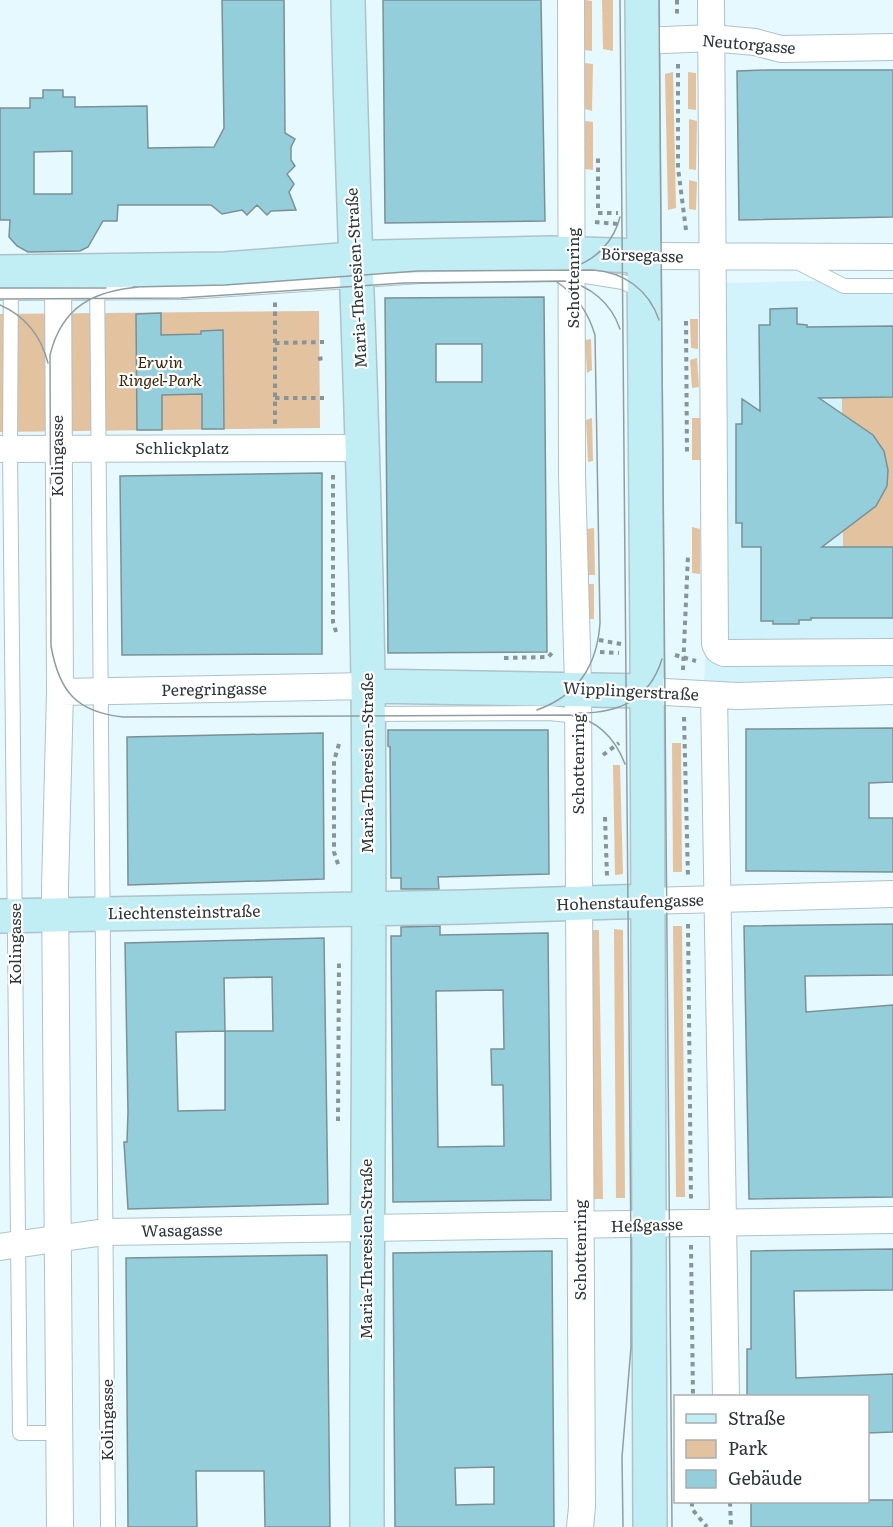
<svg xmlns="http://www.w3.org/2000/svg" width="893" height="1527" font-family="Literata,serif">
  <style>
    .built { fill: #d2f3fb }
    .green { fill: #e3c2a0 }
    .building { fill: #95cedb; stroke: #7b9095; stroke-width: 1.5; fill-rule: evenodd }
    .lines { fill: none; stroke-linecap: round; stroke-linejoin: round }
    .lane-casing { stroke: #adc3c9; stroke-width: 16 }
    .street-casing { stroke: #adc3c9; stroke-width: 28 }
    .secondary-casing { stroke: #adc3c9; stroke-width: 36 }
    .path { stroke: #879599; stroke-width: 4; stroke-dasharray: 4.5 4.5; stroke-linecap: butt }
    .lane { stroke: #fff; stroke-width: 14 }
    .street { stroke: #fff; stroke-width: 26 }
    .secondary { stroke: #c1edf5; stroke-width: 33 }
    .tram { stroke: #909ea2; stroke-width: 1.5 }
    .labels { text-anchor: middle; stroke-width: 4.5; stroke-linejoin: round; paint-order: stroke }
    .street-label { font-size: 16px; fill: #2c3537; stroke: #fff }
    .park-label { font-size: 16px; font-style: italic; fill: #3c2407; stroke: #fff }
  </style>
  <rect width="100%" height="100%" fill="#e6f9fe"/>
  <path class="built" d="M893 279V679L704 684 722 283Z"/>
  <path class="green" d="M585 0 592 1V51L584 50Z
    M602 0H613V51L603 49Z
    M585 63 593 64 592 111 585 109Z
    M673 72 676 208 668 210 665 74Z
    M688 72 696 73V110L688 109Z
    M689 119 697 121 696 170 689 169Z
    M585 121 593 122V170L585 169Z
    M689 180 697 182 696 210 689 209Z
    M319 311 320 428 0 432V314Z
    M690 319H698V349L691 348Z
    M591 339 592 370 587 373 585 340Z
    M697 358 699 387 692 388 690 360Z
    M842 397H893V547H843V520L854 522C893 500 893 440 852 422L842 424Z
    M592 418 593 461 588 462 586 420Z
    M692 418H700V460H692Z
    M692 527 700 529V574L692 573Z
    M594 528 595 575H588L587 529Z
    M588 584H594V619H588Z
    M672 743H681L682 872H673Z
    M613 765H620L623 874 615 875Z
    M673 926H682L685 1197H676Z
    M614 929 623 930 625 1198H616Z
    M590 930H599L603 1199H594Z"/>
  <path class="building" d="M222 0H284L285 133 295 139 291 147V160L295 166 287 174 294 184 289 192 296 210 271 211 267 215 257 205 247 215 242 210 222 214 211 205H118L117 221H103L88 247 80 251 28 252 17 246 9 237 10 220H0V108H30V98H43V90H63V97H75V107L147 106 148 148 214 147 224 128ZM72 151V194H34V152Z
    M383 0H541L545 221 385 223Z
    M767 70H893V217L739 220 737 71Z
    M544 297 547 652 388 653 385 298ZM436 344H482V382H436Z
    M797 308V324L807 325V327L893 326V397L819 398 873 435 884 451 888 470 887 486 876 506 822 547H893V618H811V620H799V624H773V621H761V547H742V523H736V424H742V399L760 411 759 325H770V309Z
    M161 313V335L201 334V331L223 330 224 429H202V394L162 395V430H137L136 314Z
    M322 473V654L122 655 120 476Z
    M893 728V782L869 783V818H893V872L746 871V729Z
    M388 730H548L549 874 438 877 439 889H401V878H391L390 747 388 746Z
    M323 733 324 879 128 885 127 737Z
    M893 924V975L805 976 806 1012 893 1005V1197L749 1199 744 926Z
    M440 926V935L548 933 551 1200 393 1202 391 936H401V927ZM503 990 504 1049H491L492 1085H503L504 1146 438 1147 436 991Z
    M324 938 328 1204 128 1209 124 1142H127L128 1112 125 943ZM272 977 273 1031H225L224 978ZM225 1031V1110L178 1111 176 1032Z
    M893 1249V1290L794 1291 796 1378 893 1374V1432L867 1433V1396H747V1349H751V1251Z
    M552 1251 554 1527H395L393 1253ZM494 1467V1504L456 1505 455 1468Z
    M327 1255 330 1527H265L264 1471H196L197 1527H128L126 1258Z
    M867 1500H893V1527H751V1502Z"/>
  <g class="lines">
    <defs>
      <path id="lane" d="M797 262 844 286H893
        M97 270 108 1527
        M11 272 10 449 20 1433H60
        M0 293 187 292 420 276 573 274 623 282 644 292
        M368 714 549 713 578 716"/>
      <path id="street" d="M571 0 572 475 578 685 582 1507 580 1527
        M711 0 715 644 718 650 724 653 893 652
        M642 41 711 38 755 42 781 49 893 47
        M644 256 893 257
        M58 271 60 692 55 887 60 1527
        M0 449 364 448
        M647 691 737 696 893 691
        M60 692 368 686
        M714 695 726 1396
        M648 901 893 894
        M0 1247 105 1232 893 1220"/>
      <path id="secondary" d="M348 0C353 228 365 455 368 683 371 964 366 1246 367 1527
        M642 0 647 643 650 1527
        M0 272 225 269 377 257 550 253 644 256
        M368 686 647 691
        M0 916 464 907 648 901"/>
    </defs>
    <use href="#lane" class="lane-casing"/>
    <use href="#street" class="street-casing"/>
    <use href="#secondary" class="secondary-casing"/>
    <path class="path" d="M677 0V17
      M678 64V168L686 230
      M598 208V155
      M598 213H618
      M595 222 618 224
      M686 321 687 455
      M275 343 324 342
      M318 359 324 358
      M275 398H324
      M275 424V302
      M333 475V622L337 635
      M599 640 621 644
      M600 652 619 653
      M675 655 696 661
      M504 658 548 657 554 651
      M683 670 688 555
      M684 717 688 877
      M339 744 334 761V852L339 867
      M603 755 619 743
      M605 817 607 876
      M688 924 691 1201
      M338 1121 339 960
      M691 1245 693 1396
      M692 1502V1509L707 1527
      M730 1502 731 1527"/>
    <use href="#lane" class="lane"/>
    <use href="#street" class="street"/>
    <use href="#secondary" class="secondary"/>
    <path class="tram" d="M620 0 631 1251V1347L622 1457 623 1527
      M659 0 672 1527
      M573 267C596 260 614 241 620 217
      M133 287 225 285 418 271 593 270C624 272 649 290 659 320
      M139 287C94 291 62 306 50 355L51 646C59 691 76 712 123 717L570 715C597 720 615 738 625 764
      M0 288H106
      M0 299 181 298 404 283 564 281C590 285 611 303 620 329
      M0 305C25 316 41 336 48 363
      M537 710C578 695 597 666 600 623L595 335C588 312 577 296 557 282
      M576 713C617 714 649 701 662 659"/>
  </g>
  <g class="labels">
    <g class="street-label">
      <text transform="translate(749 44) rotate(5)" y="6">Neutorgasse</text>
      <text transform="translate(642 255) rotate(2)" y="6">Börsegasse</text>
      <text transform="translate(356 278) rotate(-93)" y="6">Maria-Theresien-Straße</text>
      <text transform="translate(573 278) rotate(-90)" y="6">Schottenring</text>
      <text x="182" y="454">Schlickplatz</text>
      <text transform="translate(57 456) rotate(-90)" y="6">Kolingasse</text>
      <text transform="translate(214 689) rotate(-1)" y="6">Peregringasse</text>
      <text transform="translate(631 691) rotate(3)" y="6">Wipplingerstraße</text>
      <text transform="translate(367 763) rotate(-90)" y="6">Maria-Theresien-Straße</text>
      <text transform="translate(578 764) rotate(-90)" y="6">Schottenring</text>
      <text transform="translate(630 902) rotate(-2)" y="6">Hohenstaufengasse</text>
      <text transform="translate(184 912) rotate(-1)" y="6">Liechtensteinstraße</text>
      <text transform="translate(15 944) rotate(-90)" y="6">Kolingasse</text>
      <text transform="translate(647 1225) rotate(-2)" y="6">Heßgasse</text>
      <text transform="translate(182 1230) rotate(-1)" y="6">Wasagasse</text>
      <text transform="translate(366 1249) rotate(-90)" y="6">Maria-Theresien-Straße</text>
      <text transform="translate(580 1250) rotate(-90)" y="6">Schottenring</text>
      <text transform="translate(107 1420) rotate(-90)" y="6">Kolingasse</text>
    </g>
    <g class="park-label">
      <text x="160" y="368">Erwin<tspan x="160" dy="18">Ringel-Park</tspan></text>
    </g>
  </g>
  <rect x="674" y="1395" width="195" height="108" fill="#ffffff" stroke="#abaeaf" stroke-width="1.5"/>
  <rect x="686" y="1414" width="30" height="9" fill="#c1edf5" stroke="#abaeaf" stroke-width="1.5"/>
  <text x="728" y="1425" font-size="18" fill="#2c3537">Straße</text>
  <rect x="686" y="1440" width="30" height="18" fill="#e3c2a0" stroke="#abaeaf" stroke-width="1.5"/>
  <text x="728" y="1455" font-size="18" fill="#2c3537">Park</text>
  <rect x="686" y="1470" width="30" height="18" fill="#95cedb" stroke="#abaeaf" stroke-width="1.5"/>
  <text x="728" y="1485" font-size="18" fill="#2c3537">Gebäude</text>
</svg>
